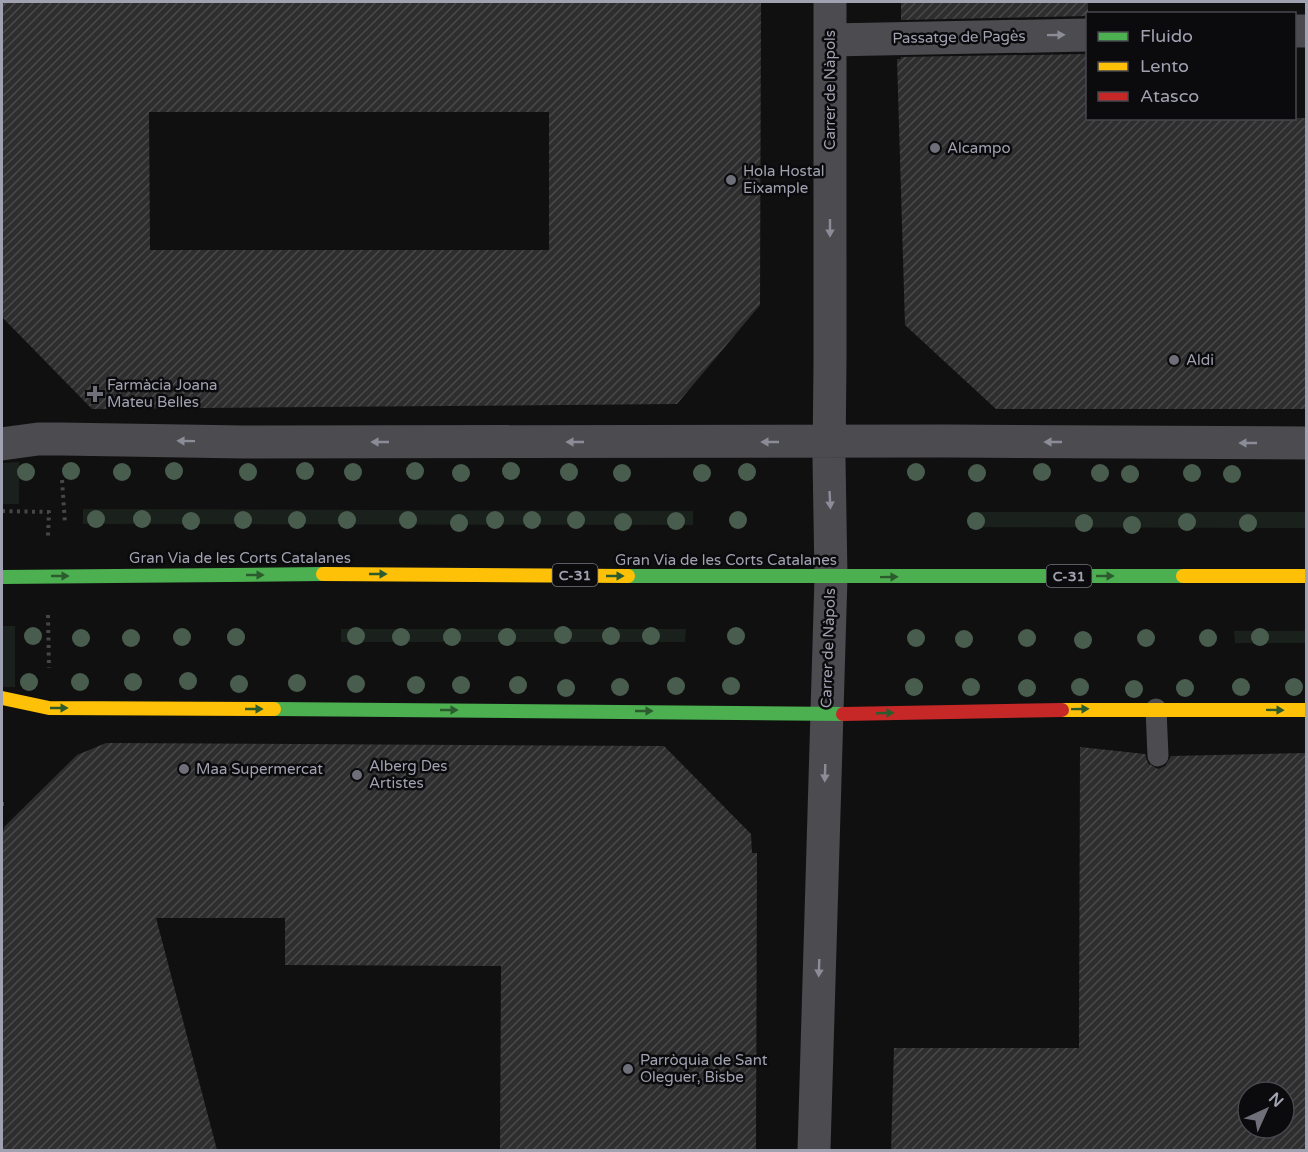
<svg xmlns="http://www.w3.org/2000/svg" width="1308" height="1152" font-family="'Varela Round',sans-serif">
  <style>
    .grass { fill: #1a201c }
    .building { fill: url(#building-hatch); fill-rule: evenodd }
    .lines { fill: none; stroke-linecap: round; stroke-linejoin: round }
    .path { stroke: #46464b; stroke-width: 4; stroke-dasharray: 3 4.5; stroke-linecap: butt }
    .lane { stroke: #4b4b50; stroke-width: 21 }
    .street { stroke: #4b4b50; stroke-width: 33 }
    .fast { stroke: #4caf50; stroke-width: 14 }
    .slow { stroke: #ffc107; stroke-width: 14 }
    .jam { stroke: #c62828; stroke-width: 14 }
    .tree { fill: #495d4f }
    .oneway { fill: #8c8c99 }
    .oneway2 { fill: #2c5c2e }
    .poi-dot { fill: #6e6f79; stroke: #0b0a0c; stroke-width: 2 }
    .labels { text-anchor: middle; stroke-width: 5; stroke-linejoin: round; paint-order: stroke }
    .shield { fill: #0b0a0c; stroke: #747480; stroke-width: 1.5 }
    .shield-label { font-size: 14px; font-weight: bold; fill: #a1a2b1 }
    .street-label { font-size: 15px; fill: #a1a2b1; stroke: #0b0a0c }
    .poi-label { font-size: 15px; fill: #a1a2b1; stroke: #0b0a0c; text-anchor: start }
  </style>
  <defs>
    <pattern id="building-hatch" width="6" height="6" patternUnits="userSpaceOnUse" patternTransform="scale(1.5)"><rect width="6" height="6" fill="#2e2e2f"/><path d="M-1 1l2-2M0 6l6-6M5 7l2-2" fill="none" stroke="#49494b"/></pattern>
  </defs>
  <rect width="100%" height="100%" fill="#101010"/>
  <path class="grass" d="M19 462V504H2V463Z
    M83 509 693 511V525L83 524Z
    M971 512H1306V528L970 527Z
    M2 626H15V687H2Z
    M341 629H686L685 642H341Z
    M1234 631H1306V643H1235Z"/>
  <path class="building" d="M3 2H761L760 305 677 404 92 409 2 317ZM149 112H549V250H150Z
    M901 2H1088V16L901 20Z
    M1088 54V118H1306V409H996L905 325 897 59H901V57Z
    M106 743 664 746 751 834 752 853H757L756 1150H500L501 966 285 965V918H156L217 1150H2V834L5 826 77 755Z
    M1080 747 1145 754 1148 763 1158 769 1165 766 1171 756 1306 753V1150H891L894 1048H1079ZM1248 1092H1284V1128H1248Z"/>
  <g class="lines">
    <path class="path" d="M62 480 65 524
      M2 511 49 512 48 536
      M48 615 49 668
      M2 804H4"/>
    <path class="lane" d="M1156 709 1158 756"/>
    <path class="street" d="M1294 31H1306
      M830 40 1088 35
      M2 444 38 439H61L244 442 946 441 1306 443
      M814 1150 831 577 829 458 830 362V2"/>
    <path class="fast" d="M628 576H1183
      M2 577 323 574
      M274 709 843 714"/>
    <path class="slow" d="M323 574 628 576
      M1183 576H1306
      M2 698 49 708 274 709
      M1062 710H1306"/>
    <path class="jam" d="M843 714 1062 710"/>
  </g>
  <g class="tree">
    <circle cx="71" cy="471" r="9"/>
    <circle cx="174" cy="471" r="9"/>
    <circle cx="305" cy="471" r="9"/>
    <circle cx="415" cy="471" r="9"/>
    <circle cx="511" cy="471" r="9"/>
    <circle cx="26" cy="472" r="9"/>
    <circle cx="122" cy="472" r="9"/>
    <circle cx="248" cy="472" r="9"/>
    <circle cx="353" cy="472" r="9"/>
    <circle cx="569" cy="472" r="9"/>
    <circle cx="747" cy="472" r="9"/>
    <circle cx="916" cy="472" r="9"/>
    <circle cx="1042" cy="472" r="9"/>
    <circle cx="461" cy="473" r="9"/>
    <circle cx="622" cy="473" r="9"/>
    <circle cx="702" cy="473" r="9"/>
    <circle cx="977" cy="473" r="9"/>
    <circle cx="1100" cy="473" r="9"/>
    <circle cx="1192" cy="473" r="9"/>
    <circle cx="1130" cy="474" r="9"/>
    <circle cx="1232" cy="474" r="9"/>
    <circle cx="96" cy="519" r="9"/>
    <circle cx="142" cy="519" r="9"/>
    <circle cx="243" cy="520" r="9"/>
    <circle cx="297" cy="520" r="9"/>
    <circle cx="347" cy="520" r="9"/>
    <circle cx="408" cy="520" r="9"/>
    <circle cx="495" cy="520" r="9"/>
    <circle cx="532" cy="520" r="9"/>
    <circle cx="576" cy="520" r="9"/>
    <circle cx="738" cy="520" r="9"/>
    <circle cx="191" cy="521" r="9"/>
    <circle cx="676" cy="521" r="9"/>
    <circle cx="976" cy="521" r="9"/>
    <circle cx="623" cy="522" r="9"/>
    <circle cx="1187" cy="522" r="9"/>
    <circle cx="459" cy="523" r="9"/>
    <circle cx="1084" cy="523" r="9"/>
    <circle cx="1248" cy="523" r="9"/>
    <circle cx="1132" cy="525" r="9"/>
    <circle cx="563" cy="635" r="9"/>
    <circle cx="33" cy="636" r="9"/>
    <circle cx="356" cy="636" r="9"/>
    <circle cx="611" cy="636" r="9"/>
    <circle cx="651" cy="636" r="9"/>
    <circle cx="736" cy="636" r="9"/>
    <circle cx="182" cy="637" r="9"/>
    <circle cx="236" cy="637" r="9"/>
    <circle cx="401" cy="637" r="9"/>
    <circle cx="452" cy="637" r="9"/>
    <circle cx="507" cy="637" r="9"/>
    <circle cx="1260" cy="637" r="9"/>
    <circle cx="81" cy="638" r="9"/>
    <circle cx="131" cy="638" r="9"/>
    <circle cx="916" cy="638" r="9"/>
    <circle cx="1027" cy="638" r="9"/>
    <circle cx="1146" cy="638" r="9"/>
    <circle cx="1208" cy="638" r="9"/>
    <circle cx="964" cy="639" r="9"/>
    <circle cx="1083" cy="640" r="9"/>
    <circle cx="188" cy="681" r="9"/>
    <circle cx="29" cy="682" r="9"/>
    <circle cx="80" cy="682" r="9"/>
    <circle cx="133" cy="682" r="9"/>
    <circle cx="297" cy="683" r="9"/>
    <circle cx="239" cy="684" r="9"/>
    <circle cx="356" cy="684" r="9"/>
    <circle cx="416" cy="685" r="9"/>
    <circle cx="461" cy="685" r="9"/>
    <circle cx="518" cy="685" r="9"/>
    <circle cx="676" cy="686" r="9"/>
    <circle cx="731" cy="686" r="9"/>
    <circle cx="620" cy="687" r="9"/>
    <circle cx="914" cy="687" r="9"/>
    <circle cx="971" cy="687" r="9"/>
    <circle cx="1080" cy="687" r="9"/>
    <circle cx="1241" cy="687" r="9"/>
    <circle cx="1294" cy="687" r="9"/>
    <circle cx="566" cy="688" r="9"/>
    <circle cx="1027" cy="688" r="9"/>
    <circle cx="1185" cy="688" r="9"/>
    <circle cx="1134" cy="689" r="9"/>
  </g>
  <defs><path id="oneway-solid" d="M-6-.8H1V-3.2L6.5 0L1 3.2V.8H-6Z" transform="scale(1.5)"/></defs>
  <g class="oneway">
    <use href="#oneway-solid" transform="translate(1056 35) rotate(-1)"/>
    <use href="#oneway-solid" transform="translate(830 228) rotate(90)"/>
    <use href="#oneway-solid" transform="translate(186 441) rotate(-179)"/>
    <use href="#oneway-solid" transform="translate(380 442) rotate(180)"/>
    <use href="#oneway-solid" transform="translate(575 442) rotate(180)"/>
    <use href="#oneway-solid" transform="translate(770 442) rotate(180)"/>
    <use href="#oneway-solid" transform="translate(1053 442) rotate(-180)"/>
    <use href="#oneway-solid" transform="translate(1248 443) rotate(-180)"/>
    <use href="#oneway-solid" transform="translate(830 500) rotate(87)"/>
    <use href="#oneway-solid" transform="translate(825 773) rotate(92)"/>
    <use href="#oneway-solid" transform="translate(819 968) rotate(92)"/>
  </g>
  <g class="oneway2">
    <use href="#oneway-solid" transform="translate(378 574)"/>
    <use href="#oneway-solid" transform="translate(255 575)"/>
    <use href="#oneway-solid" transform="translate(60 576)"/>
    <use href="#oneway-solid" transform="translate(615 576)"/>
    <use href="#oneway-solid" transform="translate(1105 576)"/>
    <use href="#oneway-solid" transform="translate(889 577) rotate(-1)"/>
    <use href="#oneway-solid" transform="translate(59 708)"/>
    <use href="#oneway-solid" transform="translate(254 709)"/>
    <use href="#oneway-solid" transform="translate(1080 709) rotate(-1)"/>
    <use href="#oneway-solid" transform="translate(449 710)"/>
    <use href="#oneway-solid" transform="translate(1275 710) rotate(1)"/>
    <use href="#oneway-solid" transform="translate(644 711)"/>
    <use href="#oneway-solid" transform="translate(885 713) rotate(-2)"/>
  </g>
  <g class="poi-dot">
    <circle cx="935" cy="148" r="6"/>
    <circle cx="731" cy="180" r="6"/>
    <circle cx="1174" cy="360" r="6"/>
    <path d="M92 385h6v6h6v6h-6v6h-6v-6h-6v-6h6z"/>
    <circle cx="184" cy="769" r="6"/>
    <circle cx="357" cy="775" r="6"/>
    <circle cx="628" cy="1069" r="6"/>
  </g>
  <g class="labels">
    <g class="shield">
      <rect x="552.5" y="564" width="45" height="22" rx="4.5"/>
      <rect x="1046.5" y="565" width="45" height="22" rx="4.5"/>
    </g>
    <g class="shield-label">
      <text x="575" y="580">C-31</text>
      <text x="1069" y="581">C-31</text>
    </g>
    <g class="street-label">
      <text transform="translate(959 37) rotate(-1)" y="5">Passatge de Pagès</text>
      <text transform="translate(830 90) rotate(-90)" y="5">Carrer de Nàpols</text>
      <text x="240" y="563">Gran Via de les Corts Catalanes</text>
      <text x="726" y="565">Gran Via de les Corts Catalanes</text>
      <text transform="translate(828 648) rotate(-88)" y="5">Carrer de Nàpols</text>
    </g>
    <g class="poi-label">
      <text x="947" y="153">Alcampo</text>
      <text x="743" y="176">Hola Hostal<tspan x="743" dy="17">Eixample</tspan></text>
      <text x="1186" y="365">Aldi</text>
      <text x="107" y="390">Farmàcia Joana<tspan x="107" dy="17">Mateu Belles</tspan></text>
      <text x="369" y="771">Alberg Des<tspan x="369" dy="17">Artistes</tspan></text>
      <text x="196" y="774">Maa Supermercat</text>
      <text x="640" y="1065">Parròquia de Sant<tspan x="640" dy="17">Oleguer, Bisbe</tspan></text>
    </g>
  </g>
  <rect width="1308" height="1152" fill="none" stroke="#a1a2b1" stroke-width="6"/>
  <rect x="1086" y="12" width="210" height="108" fill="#0b0a0c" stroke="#47474e" stroke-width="1.5"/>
  <rect x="1098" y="32" width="30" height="9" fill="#4caf50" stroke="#47474e" stroke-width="1.5"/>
  <text x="1140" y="42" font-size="18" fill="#a1a2b1">Fluido</text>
  <rect x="1098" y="62" width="30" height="9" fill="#ffc107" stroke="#47474e" stroke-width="1.5"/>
  <text x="1140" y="72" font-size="18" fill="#a1a2b1">Lento</text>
  <rect x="1098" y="92" width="30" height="9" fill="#c62828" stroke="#47474e" stroke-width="1.5"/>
  <text x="1140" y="102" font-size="18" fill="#a1a2b1">Atasco</text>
  <g transform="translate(1266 1110) rotate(45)"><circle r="28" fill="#0b0a0c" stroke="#47474e" stroke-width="1.5"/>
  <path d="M0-4.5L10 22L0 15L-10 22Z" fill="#6e6f79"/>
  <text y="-9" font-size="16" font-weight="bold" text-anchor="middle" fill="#a1a2b1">N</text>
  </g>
</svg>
